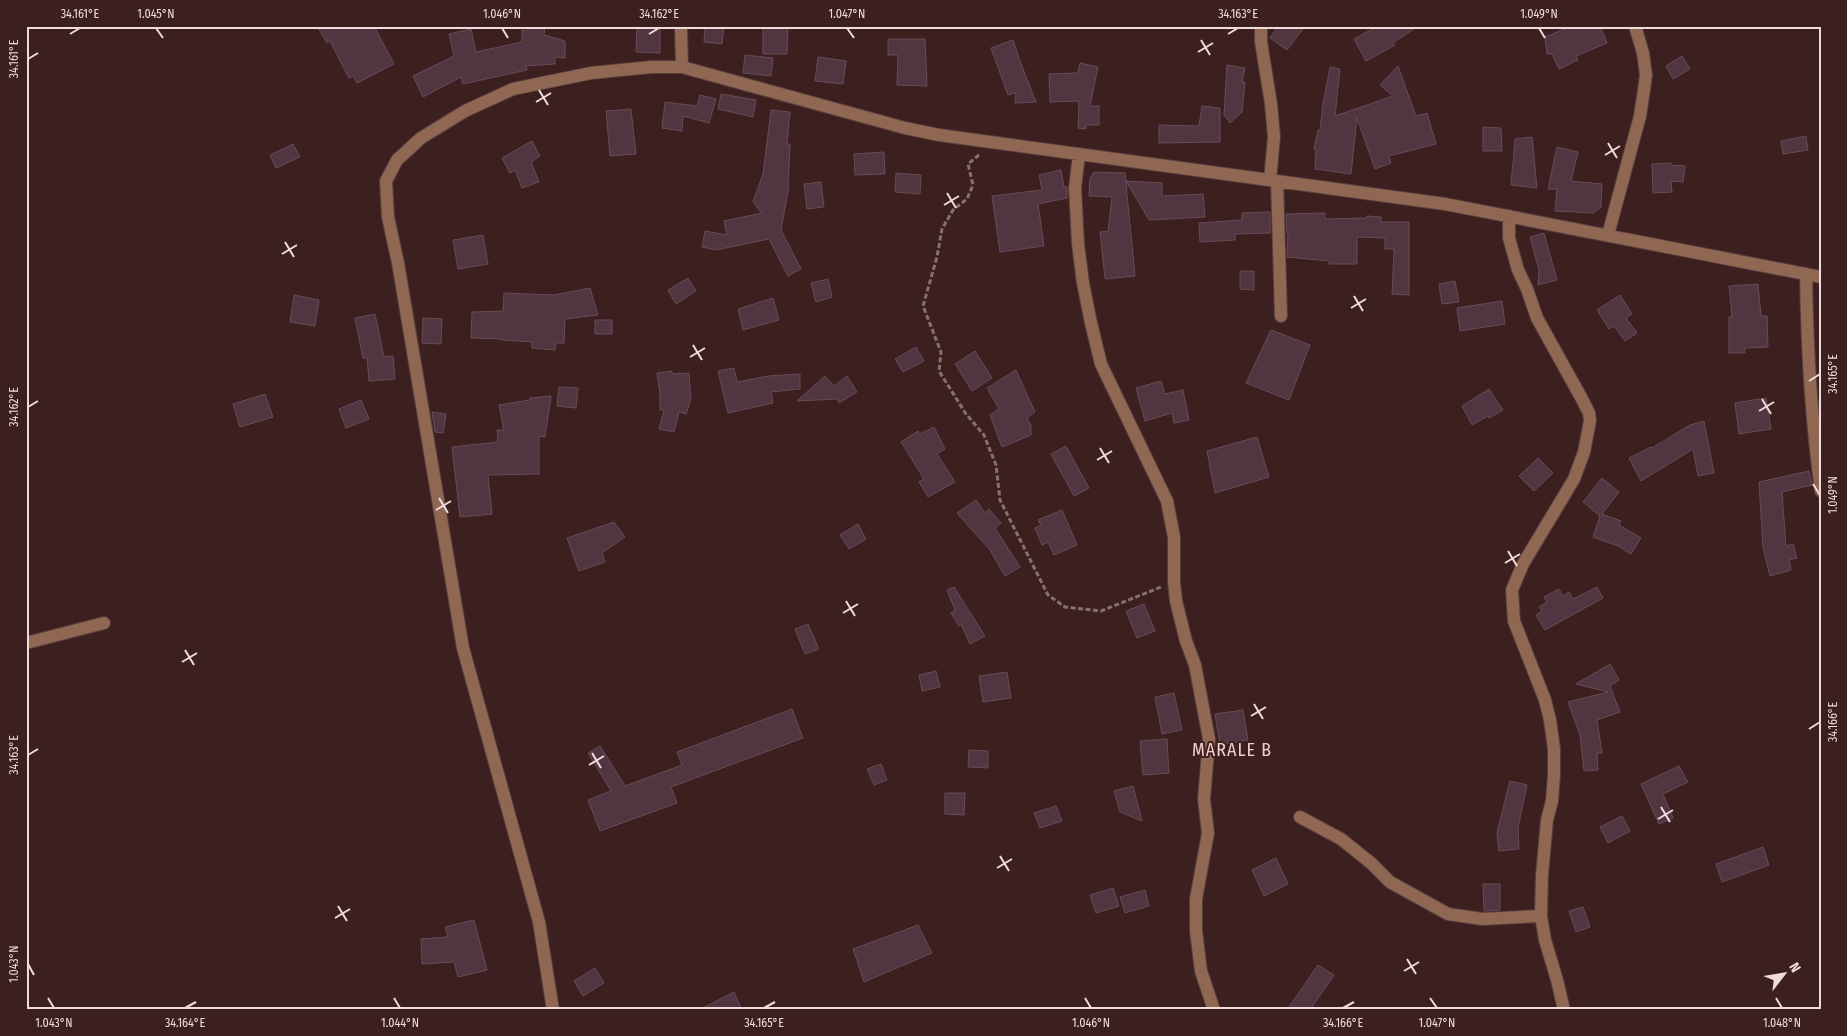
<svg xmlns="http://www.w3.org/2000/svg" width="1847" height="1036" font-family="'Fira Sans Condensed',sans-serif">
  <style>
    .building { fill: #513641; stroke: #684b57 }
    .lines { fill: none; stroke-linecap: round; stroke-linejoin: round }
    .minor-casing { stroke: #593e3e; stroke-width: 14 }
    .path { stroke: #88706f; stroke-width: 3; stroke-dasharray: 5 2.5; stroke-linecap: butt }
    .minor { stroke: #8f6753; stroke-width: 12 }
    .ticks { fill: none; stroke: #efdcdb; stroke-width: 2 }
    .labels { text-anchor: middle; stroke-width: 4; stroke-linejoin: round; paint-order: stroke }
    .quarter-label { font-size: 18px; letter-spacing: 1px; fill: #f3cdcc; stroke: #3c2020 }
    .neatline { fill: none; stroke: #efdcdb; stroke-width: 2 }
    .ticks-label { font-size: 12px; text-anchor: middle; fill: #efdcdb }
  </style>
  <rect width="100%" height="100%" fill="#3c2020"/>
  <path class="building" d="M317 26H374L394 64 357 83 353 76 349 78 330 41 327 43Z
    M527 26H545L544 35 565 41V58L555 57V64L526 66 527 70 463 84 461 77 423 97 413 76 454 56 449 34 471 29 476 52 522 42V30L526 31Z
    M637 26H660V53L636 52Z
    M705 26H724L722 44 704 42Z
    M763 26H788L787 54H763Z
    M1278 26H1305L1287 50 1270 38Z
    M1378 26H1418L1393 43 1395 45 1366 61 1354 39Z
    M1572 26H1600L1607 43 1576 56 1578 60 1559 69 1552 54H1547L1545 37Z
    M888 39H925L927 86 897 85 898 55H888Z
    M1013 40 1020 61 1036 102 1015 103 1016 93 1008 95 991 48Z
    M745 55 773 58 771 76 743 73Z
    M1682 56 1690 69 1673 79 1666 66Z
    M818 57 846 61 843 84 815 81Z
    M1080 63 1098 67 1090 106H1099V125H1086V129L1078 128 1079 101 1050 102 1049 74 1078 73Z
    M1227 65 1245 68 1242 82H1245L1242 112 1230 123 1224 115Z
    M1398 66 1416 116 1427 113 1436 144 1389 156 1391 163 1375 169 1357 118 1351 174 1315 169 1316 150 1314 149 1318 130H1320L1323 104 1330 67 1340 69 1335 116 1393 96 1380 85Z
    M721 94 756 100 753 117 718 109Z
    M700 95 716 99 709 123 683 116 682 131 662 128 665 102 697 106Z
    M1202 106 1220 108V142L1159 143V125L1199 126Z
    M631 109 636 154 610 156 606 111Z
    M771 110 790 112 787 144H790L788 186H789L781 230 801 269 788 276 769 239 716 250 702 247 705 231 727 235 724 221 762 213 753 202 763 174Z
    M1483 127 1501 128 1502 151H1483Z
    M1806 136 1808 150 1783 154 1781 141Z
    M1532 137 1537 188 1511 185 1515 139Z
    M532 141 540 156 531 162 539 182 522 188 515 170 510 173 502 158Z
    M293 144 300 157 276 168 270 155Z
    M1557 147 1578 152 1571 181 1602 184 1601 207 1594 213 1555 211 1557 189H1548Z
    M884 152 885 174 855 175 854 154Z
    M1671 163V165L1685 166 1683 182 1671 181 1672 192 1653 193 1652 164Z
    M1061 170 1064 187H1067V198L1038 204 1044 246 1000 252 992 196 1042 190 1039 175Z
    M1094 172 1125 173 1135 276 1105 279 1100 232 1108 231 1112 197 1089 196 1090 179Z
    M896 173 921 175 920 194 895 192Z
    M1126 181 1162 183V196L1203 194 1205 217 1149 220Z
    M821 182 824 207 807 209 804 184Z
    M1270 212V233L1235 234V240L1200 242 1199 223 1242 220V213Z
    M1325 213V219L1366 218 1367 216 1381 217V222H1409V295L1392 294 1394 249H1385V238L1357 237V264H1329V261L1287 257 1288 233H1287L1286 214Z
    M1544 233 1557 280 1538 285 1539 270 1530 237Z
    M483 235 488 264 458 269 453 240Z
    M1240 271H1254V290L1240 289Z
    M688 278 696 291 676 304 668 290Z
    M828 279 832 297 816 302 811 283Z
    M1455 281 1459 302 1442 304 1439 284Z
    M1758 284 1761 316H1767L1768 347 1745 348V353H1729V317H1732L1729 286Z
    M590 288 598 315 565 319 564 343H556L555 350 532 348V342L502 340V339L471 338 472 312 503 311 504 293 554 295Z
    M294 295 319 300 315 326 290 322Z
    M1620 295 1632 314 1626 318 1637 333 1625 341 1614 326 1609 329 1597 310Z
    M773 298 779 320 743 330 738 309Z
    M1502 301 1505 324 1460 331 1457 308Z
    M375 314 384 357 393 356 395 379 369 381 367 358H363L355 318Z
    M423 318 442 319 441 344 422 343Z
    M595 320H612V334H595Z
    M1271 330 1310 345 1289 400 1246 383Z
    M916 347 924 361 903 372 895 359Z
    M975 351 992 378 972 391 955 364Z
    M734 368 737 382 768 376 800 374V389L771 392 773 403 728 413 718 371Z
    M1016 370 1035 412 1027 418 1031 426V435L1002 447 990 415 999 409 987 388Z
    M672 371V374L689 373 691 399 686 414 679 412 674 432 659 429 664 410H660V394L657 373Z
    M825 376 834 386 847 376 857 392 839 403 837 399 797 401Z
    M1161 381 1165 394 1183 390 1189 420 1174 423 1172 413 1145 421 1136 388Z
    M559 387 578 388 576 408 557 406Z
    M1489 389 1503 410 1489 418 1488 416 1472 425 1462 406Z
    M265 394 273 417 240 427 233 404Z
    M551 396 545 437 539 436V474L488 475 492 514 460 517 452 447 498 442 497 430H504L499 405 530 400V398Z
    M1766 398 1771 429 1739 434 1735 403Z
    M361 400 369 419 346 428 339 409Z
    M432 412 446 414 443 433 435 432Z
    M1704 421 1714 473 1698 476 1693 449 1641 481 1629 458 1651 447 1652 448 1690 425Z
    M934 427 945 449 937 454 955 482 928 497 919 482 924 479 901 442 918 431 920 434Z
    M1257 437 1269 477 1215 493 1207 451Z
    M1066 446 1089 488 1074 496 1051 454Z
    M1538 458 1553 473 1534 491 1519 476Z
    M1809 471 1812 485 1782 492 1786 546 1793 544 1797 558 1789 560 1791 570 1770 576 1763 547 1759 482Z
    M1602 478 1619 492 1602 514 1621 521 1619 525 1641 538 1631 554 1618 546 1593 537 1600 516 1583 502Z
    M976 500 985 513 989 509 1001 523 995 528 1020 567 1005 576 990 550 957 513Z
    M1062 510 1077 545 1054 555 1048 542 1042 545 1035 528 1041 525 1038 520Z
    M614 522 625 537 602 553 605 562 579 571 567 538Z
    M858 524 866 539 849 549 840 535Z
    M954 587 985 636 970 644 961 624 959 626 951 613 955 610 947 590Z
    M1597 587 1603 598 1545 630 1536 615 1542 611 1539 607 1547 602 1544 597 1559 589 1563 596 1569 592 1573 599Z
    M1144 604 1155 631 1137 638 1126 611Z
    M808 624 819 649 805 654 795 629Z
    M1610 664 1619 680 1610 686 1620 712 1597 720 1602 753H1597L1598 770 1584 771 1580 735 1568 702 1608 692 1576 684Z
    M936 671 940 687 922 691 919 675Z
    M1007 672 1011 698 983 702 979 676Z
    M1174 693 1182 730 1162 734 1155 697Z
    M792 709 803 738 671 787 677 803 600 831 588 800 611 791 588 753 600 746 625 786 682 765 677 752Z
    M1243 710 1248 740 1220 745 1215 714Z
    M1167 739 1169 773 1143 775 1140 741Z
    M969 750 988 751V768L968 767Z
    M881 764 887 780 874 785 867 769Z
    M1679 766 1688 782 1663 794 1673 818 1659 824 1641 784Z
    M1510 781 1527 785 1518 828 1519 849 1499 851 1497 833Z
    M1133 786 1142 821 1120 812 1114 791Z
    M945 793H965L964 815 945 814Z
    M1056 806 1062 821 1040 828 1034 813Z
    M1622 816 1630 831 1608 843 1600 827Z
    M1763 847 1769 865 1722 882 1716 864Z
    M1276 858 1288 884 1264 896 1252 870Z
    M1483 884H1500V910L1484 911Z
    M1113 888 1119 906 1096 913 1090 895Z
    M1145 890 1149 906 1125 913 1120 897Z
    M1583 907 1590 927 1576 932 1569 911Z
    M474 920 487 970 458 977 454 962 422 964 421 939 448 937 445 927Z
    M918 925 932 953 864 982 853 949Z
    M1318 965 1334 975 1310 1010H1287Z
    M595 968 604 983 583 996 574 981Z
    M734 992 742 1010H699Z"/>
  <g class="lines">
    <defs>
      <path id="minor" d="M681 26 682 67 905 128 939 135 1445 204 1821 277
        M1261 26V42L1271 104 1274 137 1270 180
        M1079 154 1075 188 1078 244 1083 283 1091 323 1101 364 1167 501 1174 537V582L1176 601 1186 641 1195 665 1209 739 1204 799 1208 833 1196 899V931L1201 971 1214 1010
        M1277 181 1281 316
        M1509 216V238L1518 270 1527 289 1537 318 1582 399 1589 413 1590 421 1584 452 1574 479 1523 564 1512 590 1514 621 1545 700 1550 720 1554 749V775L1552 801 1547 820 1542 875 1541 916 1545 940 1557 980 1564 1010
        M1608 235 1640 116 1644 90 1646 75 1643 53 1635 26
        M1806 274C1807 347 1811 419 1821 491
        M26 643 104 623
        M1300 817 1341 839 1371 863 1390 882 1448 914 1482 919 1541 916
        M553 1010 539 922 463 648 398 263 388 217 386 181 397 160 421 138 465 111 513 89 591 73 651 67H682"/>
    </defs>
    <use href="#minor" class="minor-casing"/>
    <path class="path" d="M979 155 968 164 973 185 967 199 953 210 942 229 937 257 923 306 941 352 939 371 966 414 984 435 996 465 1000 500 1048 595 1065 607 1101 611 1161 587"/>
    <use href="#minor" class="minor"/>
  </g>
  <path class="ticks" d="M156 28 163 38M502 28 508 38M847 28 854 38M1539 28 1545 38M70 34 80 28M649 34 659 28M1228 34 1238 28M1201 40 1210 55M1198 52 1213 43M28 59 38 53M539 90 548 105M536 102 551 93M1608 143 1617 158M1605 155 1620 146M947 193 956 208M944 205 959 196M285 242 294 257M282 254 297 245M1354 296 1363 311M1351 308 1366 299M693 345 702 360M690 357 705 348M1809 381 1820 374M1762 399 1771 414M28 407 38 401M1759 411 1774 402M1100 448 1109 463M1097 460 1112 451M1813 484 1820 495M439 498 448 513M436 510 451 501M1508 551 1517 566M1505 563 1520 554M846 601 855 616M843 613 858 604M185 650 194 665M182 662 197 653M1254 704 1263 719M1251 716 1266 707M1809 729 1820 722M592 753 601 768M28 755 38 749M589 765 604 756M1661 807 1670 822M1658 819 1673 810M1000 856 1009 871M997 868 1012 859M338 906 347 921M335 918 350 909M1407 959 1416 974M28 964 34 975M1404 971 1419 962M48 998 54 1008M394 998 400 1008M1085 998 1091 1008M1430 998 1437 1008M1776 998 1782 1008M185 1008 196 1002M764 1008 775 1002M1343 1008 1354 1002"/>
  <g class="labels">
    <g class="quarter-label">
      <text x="1232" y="756">MARALE B</text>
    </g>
  </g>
  <rect width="1847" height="1036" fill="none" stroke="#3c2020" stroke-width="55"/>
  <g transform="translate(1784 974) rotate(59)" stroke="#3c2020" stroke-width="4" paint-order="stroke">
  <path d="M0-4L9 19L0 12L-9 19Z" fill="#efdcdb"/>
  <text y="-8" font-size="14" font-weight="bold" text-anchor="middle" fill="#efdcdb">N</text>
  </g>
  <rect x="28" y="28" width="1792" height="980" class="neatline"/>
  <g class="ticks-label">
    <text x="80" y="18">34.161°E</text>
    <text x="156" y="18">1.045°N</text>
    <text x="502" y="18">1.046°N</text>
    <text x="659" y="18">34.162°E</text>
    <text x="847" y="18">1.047°N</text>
    <text x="1238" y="18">34.163°E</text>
    <text x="1539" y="18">1.049°N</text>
    <text transform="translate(14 59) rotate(-90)" y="4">34.161°E</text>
    <text transform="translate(1833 374) rotate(-90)" y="4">34.165°E</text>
    <text transform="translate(14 407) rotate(-90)" y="4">34.162°E</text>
    <text transform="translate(1833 495) rotate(-90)" y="4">1.049°N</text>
    <text transform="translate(1833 722) rotate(-90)" y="4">34.166°E</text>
    <text transform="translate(14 755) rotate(-90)" y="4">34.163°E</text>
    <text transform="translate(14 964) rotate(-90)" y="4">1.043°N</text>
    <text x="54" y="1027">1.043°N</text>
    <text x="185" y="1027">34.164°E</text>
    <text x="400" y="1027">1.044°N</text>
    <text x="764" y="1027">34.165°E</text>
    <text x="1091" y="1027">1.046°N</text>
    <text x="1343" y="1027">34.166°E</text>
    <text x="1437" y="1027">1.047°N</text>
    <text x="1782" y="1027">1.048°N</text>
  </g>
</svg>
